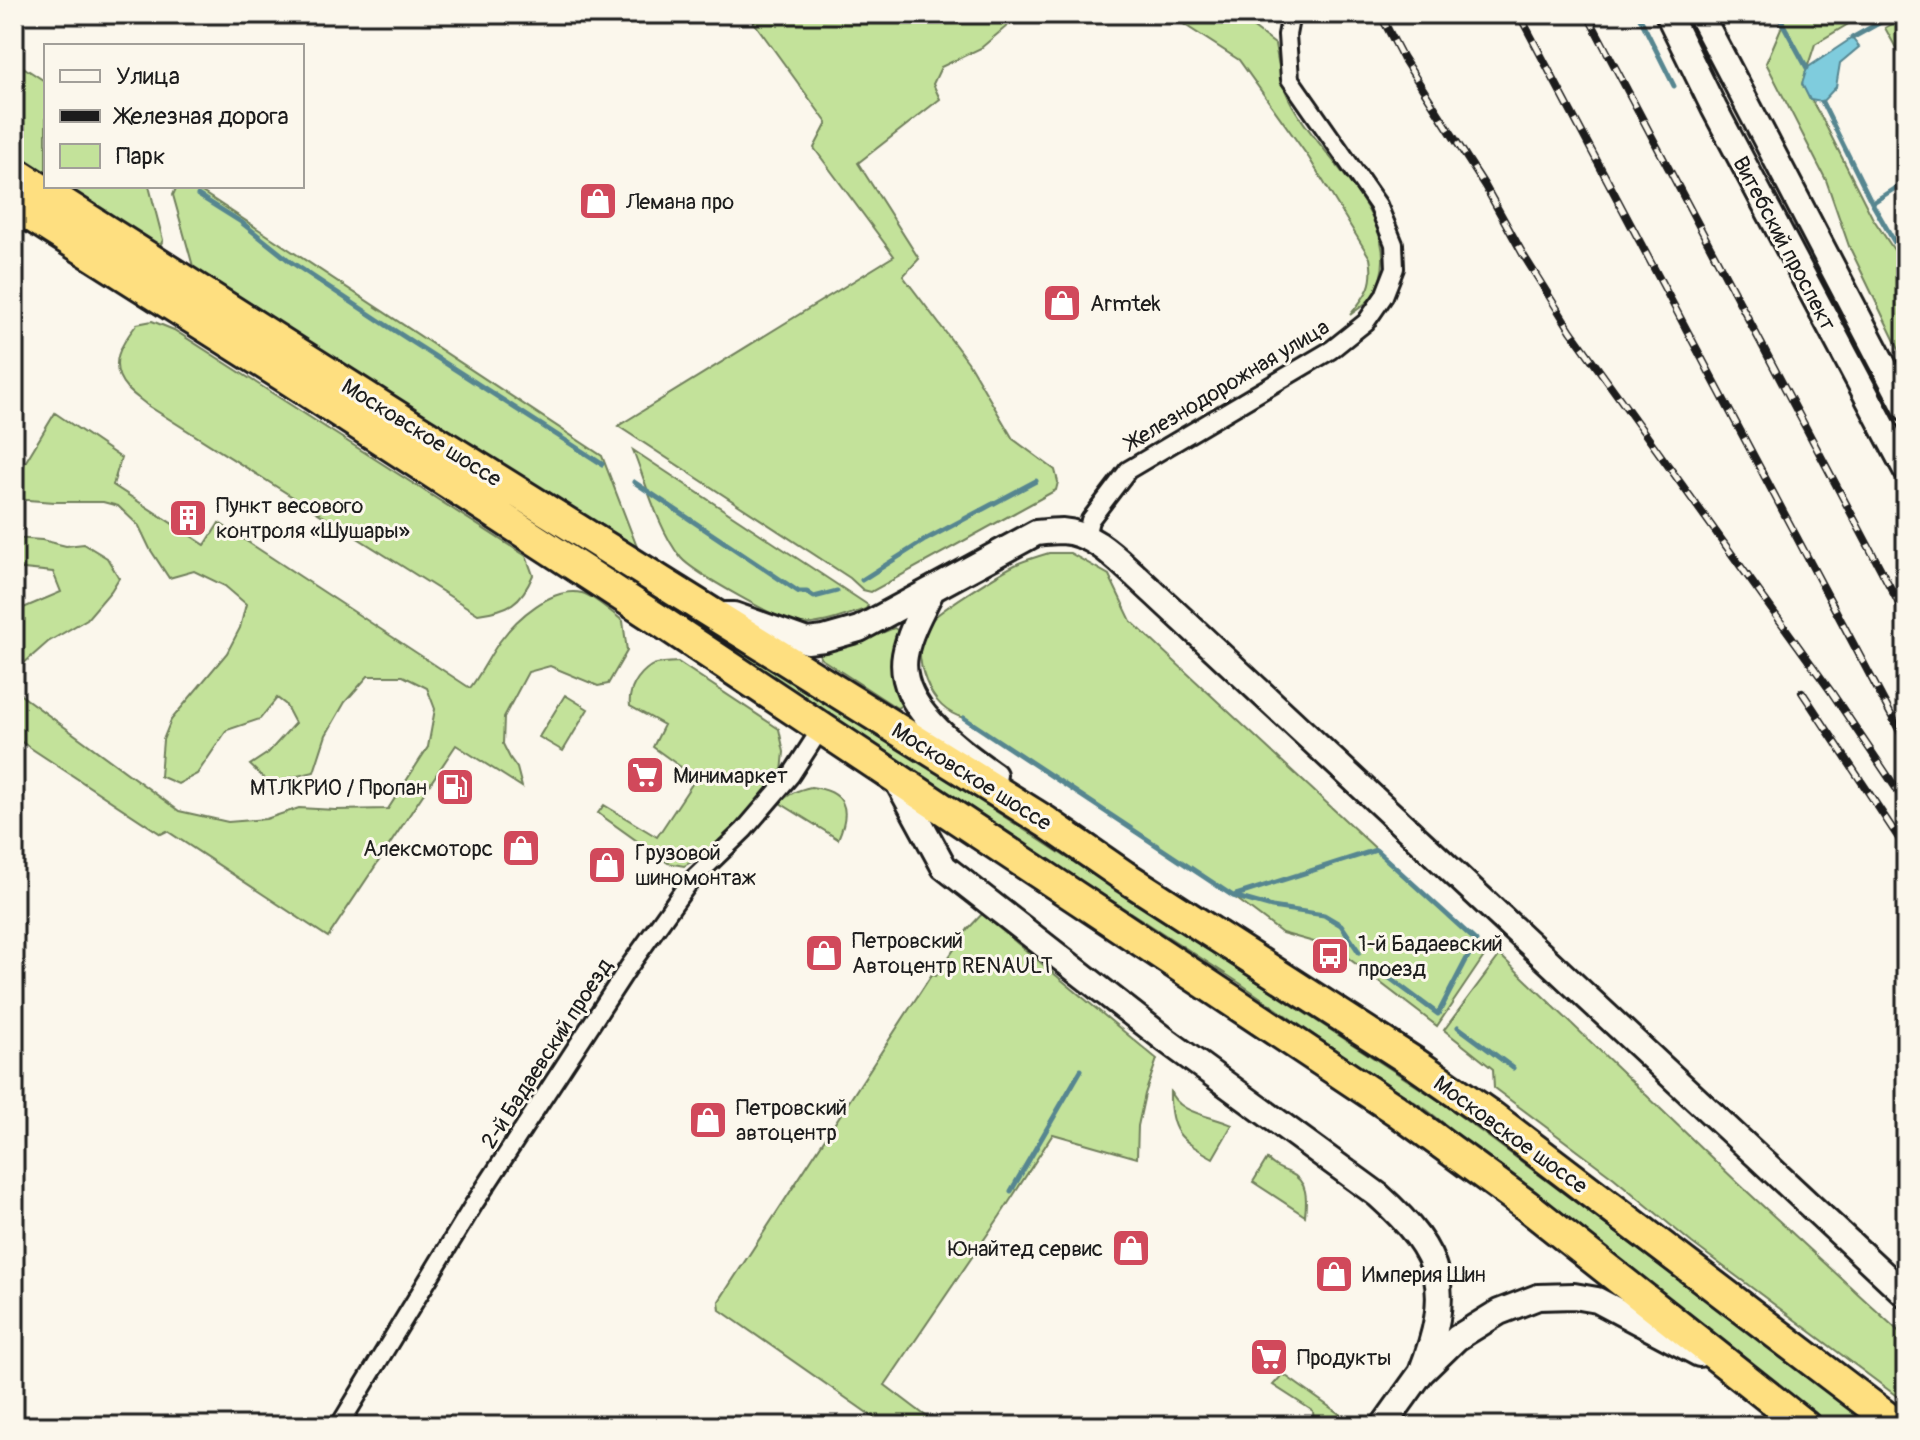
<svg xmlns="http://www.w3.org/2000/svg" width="1920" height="1440" font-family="Pangolin,sans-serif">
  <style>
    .green { fill: #c3e29a; stroke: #707f5b; stroke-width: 2 }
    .water { fill: #7fccdd; stroke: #578690; stroke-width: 2 }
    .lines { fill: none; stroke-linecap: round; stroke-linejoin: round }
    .stream { stroke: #578690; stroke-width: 5 }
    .street-casing { stroke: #1c1c1c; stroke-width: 22 }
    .secondary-casing { stroke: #1c1c1c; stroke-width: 30 }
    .highway-casing { stroke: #1c1c1c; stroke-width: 36 }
    .street { stroke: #fbf7ec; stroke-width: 16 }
    .secondary { stroke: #fbf7ec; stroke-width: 24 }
    .highway { stroke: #fedf80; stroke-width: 30 }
    .rail-casing { stroke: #1c1c1c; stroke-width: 8 }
    .rail { stroke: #fbf7ec; stroke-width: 5; stroke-dasharray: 15; stroke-linecap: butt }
    .labels { text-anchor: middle; stroke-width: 6; stroke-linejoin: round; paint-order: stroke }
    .poi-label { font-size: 22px; fill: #1c1c1c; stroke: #fbf7ec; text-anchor: start }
    .street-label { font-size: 22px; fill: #1c1c1c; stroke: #fbf7ec }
  </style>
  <rect width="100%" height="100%" fill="#fbf7ec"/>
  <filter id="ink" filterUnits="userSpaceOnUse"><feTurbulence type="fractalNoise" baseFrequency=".0125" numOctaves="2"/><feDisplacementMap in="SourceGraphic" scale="16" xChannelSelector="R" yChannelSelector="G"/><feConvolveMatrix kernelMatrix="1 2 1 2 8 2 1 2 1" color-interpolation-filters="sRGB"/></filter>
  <g filter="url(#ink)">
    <path class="green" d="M748 14H1007L1013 21 981 48 941 67 933 84 940 99 858 163 919 259 903 276 968 362 1013 439 1055 470 1058 482 1056 490 871 592 863 590 850 578 618 426 894 256 814 148 827 123Z
      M1168 14H1209L1224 24 1229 14H1235L1275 44C1278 60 1280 78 1286 92 1311 153 1416 223 1373 295 1368 303 1358 309 1350 315 1367 294 1375 285 1370 258L1309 158 1239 60Z
      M1787 14H1865L1815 44 1802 84 1824 122 1872 217 1906 268V364L1849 246 1826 180 1766 63Z
      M1906 16V66L1885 28Z
      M14 61 46 82V184L14 162Z
      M71 186H149L163 240 159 248 80 200Z
      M177 186H193L602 456 637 547 633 551 196 277 173 195Z
      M152 321 174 330 526 556 533 575C521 604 508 610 478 614L147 405C140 399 132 394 127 388 106 365 122 343 137 324Z
      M55 413 121 458 113 485 205 545 219 523 470 688C481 674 489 656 500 641 516 619 552 586 582 593 594 596 612 613 623 621L627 651 608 684 598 686 550 666 528 672 504 717 503 744 510 758 517 768 522 787 456 745 328 937 167 831 161 834 14 737V690L179 811 228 822 266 819 299 808 335 810 388 809 428 747 435 709 427 688 403 676H368L345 702 326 735 314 772 269 783 250 765 268 753 295 723 285 704 277 698 260 719 227 730 197 774 178 784 160 776 163 740 171 720 227 653 240 628 246 604 225 586 194 571 169 578 150 549 139 526 118 506 103 502H55L14 499V481Z
      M633 450 868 605 866 609C846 615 822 626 800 624 783 623 693 572 681 558 659 531 646 483 633 450Z
      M14 538 42 540 66 546 84 544 107 558 119 578 111 591 87 619 48 642 14 672V612L61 592 53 572 14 568Z
      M1049 553H1070L1109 575 1131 621 1487 952 1437 1026 1335 948 1282 933 1233 896 964 718C945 713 933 699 926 681 919 663 917 643 926 626 932 614 1004 570 1019 563 1029 559 1039 556 1049 553Z
      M894 628 901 632 905 703 897 708 820 658 819 652 869 638Z
      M713 630 853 718 1441 1102 1498 1144 1873 1426H1829L1787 1396 1427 1110 1341 1054 1241 984 707 638Z
      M678 662 779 729 784 752 782 772 739 826 702 856 684 866 668 863 598 813 604 805 657 837 696 778 653 747 664 725 630 706C628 691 637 675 651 666 658 662 670 663 678 662Z
      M565 695 588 709 563 751 539 737Z
      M811 787C845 791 852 808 838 839L780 803C789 793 798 790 811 787Z
      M982 914 1157 1059 1145 1094 1138 1126 1137 1158 1053 1134 1000 1216 885 1385 939 1426H886L720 1310 719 1301 932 974 936 976 968 929Z
      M1500 955 1739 1184 1906 1338V1403L1692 1243 1614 1178 1494 1088 1493 1069 1444 1030Z
      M1170 1090C1176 1113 1213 1116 1232 1125L1213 1158C1179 1139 1169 1132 1170 1090Z
      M1267 1159C1274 1167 1281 1169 1290 1173 1308 1181 1307 1199 1305 1216L1253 1182Z
      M1283 1374 1345 1418 1348 1426H1314L1313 1411 1273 1385Z"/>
    <path class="water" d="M1852 38 1859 47 1840 63 1836 87 1822 102 1810 100 1802 84 1807 68Z"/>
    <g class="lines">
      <path class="stream" d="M1638 14 1674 86
        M1778 15 1807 68
        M1852 38 1895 14
        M1822 102 1872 203 1906 262
        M198 195 241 222 291 262 386 325 602 464
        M1872 203 1906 181
        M634 482 799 592H807L814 597 837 591
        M862 580 925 540 1036 481
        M964 718 1233 896 1272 907 1324 915 1341 925 1359 952
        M1236 895 1376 850 1476 941 1438 1014 1379 970
        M1458 1027 1513 1068
        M1011 1191 1081 1070"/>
      <defs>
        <path id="street" d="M1086 537 1090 520 1128 470 1331 350 1366 322 1384 296 1395 268 1394 244 1378 205 1290 79 1287 35 1291 14
          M339 1426 474 1204 628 968 688 884 744 830 791 775 822 727"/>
        <path id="secondary" d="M1668 14 1714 108 1906 470
          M1700 14 1906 408
          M931 592C921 612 909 633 905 655 896 706 958 749 994 775
          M726 615H734L807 641 824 639 859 629 1036 533C1045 532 1054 531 1062 531 1093 533 1116 558 1137 577L1906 1295
          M896 779 944 867 1167 1041 1378 1195C1444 1254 1453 1290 1421 1373
          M1383 1426 1421 1373 1457 1338 1499 1312 1538 1297 1574 1296 1597 1300 1699 1354"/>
        <path id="highway" d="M14 172 410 425 1046 822 1124 876 1416 1064 1492 1117 1898 1426
          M14 205 292 381 659 620 1396 1110 1526 1205 1805 1426"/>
      </defs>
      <use href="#street" class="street-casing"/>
      <use href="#secondary" class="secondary-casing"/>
      <use href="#highway" class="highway-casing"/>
      <use href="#street" class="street"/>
      <use href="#secondary" class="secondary"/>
      <use href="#highway" class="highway"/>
      <defs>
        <path id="rail" d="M1380 14 1403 58 1485 186 1524 256 1571 331 1832 693 1906 803
          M1519 14 1906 743
          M1587 14 1906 617
          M1802 692 1906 849"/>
      </defs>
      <use href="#rail" class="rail-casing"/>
      <use href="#rail" class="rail"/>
    </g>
  </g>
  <defs>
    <symbol id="shop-square" viewBox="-11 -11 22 22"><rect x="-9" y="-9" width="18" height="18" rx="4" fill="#d1495b" stroke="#fbf7ec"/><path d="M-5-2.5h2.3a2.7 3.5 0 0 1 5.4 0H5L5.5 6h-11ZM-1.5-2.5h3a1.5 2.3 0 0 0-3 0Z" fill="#fff"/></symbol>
    <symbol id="building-square" viewBox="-11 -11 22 22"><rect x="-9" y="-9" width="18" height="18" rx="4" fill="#d1495b" stroke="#fbf7ec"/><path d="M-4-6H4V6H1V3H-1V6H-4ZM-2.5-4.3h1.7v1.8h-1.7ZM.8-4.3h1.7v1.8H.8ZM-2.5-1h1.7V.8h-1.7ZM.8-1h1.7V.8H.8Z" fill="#fff"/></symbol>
    <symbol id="supermarket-square" viewBox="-11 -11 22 22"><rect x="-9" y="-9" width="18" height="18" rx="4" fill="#d1495b" stroke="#fbf7ec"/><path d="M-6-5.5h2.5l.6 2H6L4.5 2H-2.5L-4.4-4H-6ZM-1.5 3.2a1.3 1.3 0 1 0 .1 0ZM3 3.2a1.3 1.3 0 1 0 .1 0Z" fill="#fff"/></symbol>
    <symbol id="fuel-square" viewBox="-11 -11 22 22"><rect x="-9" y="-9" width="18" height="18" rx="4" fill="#d1495b" stroke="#fbf7ec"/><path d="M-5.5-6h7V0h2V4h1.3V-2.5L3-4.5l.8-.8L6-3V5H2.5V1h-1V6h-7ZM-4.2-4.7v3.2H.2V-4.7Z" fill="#fff"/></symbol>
    <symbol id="bus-square" viewBox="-11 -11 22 22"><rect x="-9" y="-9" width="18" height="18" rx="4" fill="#d1495b" stroke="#fbf7ec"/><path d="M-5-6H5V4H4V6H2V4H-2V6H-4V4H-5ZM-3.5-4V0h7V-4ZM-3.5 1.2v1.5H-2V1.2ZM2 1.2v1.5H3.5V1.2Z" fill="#fff"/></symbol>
  </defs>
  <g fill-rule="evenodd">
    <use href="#shop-square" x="576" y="179" width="44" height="44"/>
    <use href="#shop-square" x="1040" y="281" width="44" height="44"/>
    <use href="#building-square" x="166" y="496" width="44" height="44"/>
    <use href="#supermarket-square" x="623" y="753" width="44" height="44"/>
    <use href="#fuel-square" x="433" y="765" width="44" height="44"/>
    <use href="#shop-square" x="499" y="826" width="44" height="44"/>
    <use href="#shop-square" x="585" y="843" width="44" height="44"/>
    <use href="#shop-square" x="802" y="931" width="44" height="44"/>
    <use href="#bus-square" x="1308" y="934" width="44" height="44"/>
    <use href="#shop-square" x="686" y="1098" width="44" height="44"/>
    <use href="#shop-square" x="1109" y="1226" width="44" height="44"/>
    <use href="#shop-square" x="1312" y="1252" width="44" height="44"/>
    <use href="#supermarket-square" x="1247" y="1335" width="44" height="44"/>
  </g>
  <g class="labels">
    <g class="poi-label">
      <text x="626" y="209">Лемана про</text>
      <text x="1090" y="311">Armtek</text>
      <text x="216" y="513">Пункт весового<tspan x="216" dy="25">контроля «Шушары»</tspan></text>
      <text x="673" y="783">Минимаркет</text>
      <text x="427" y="795" text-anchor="end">МТЛКРИО / Пропан</text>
      <text x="493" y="856" text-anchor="end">Алексмоторс</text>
      <text x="635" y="860">Грузовой<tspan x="635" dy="25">шиномонтаж</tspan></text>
      <text x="852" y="948">Петровский<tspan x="852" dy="25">Автоцентр RENAULT</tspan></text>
      <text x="1358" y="951">1-й Бадаевский<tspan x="1358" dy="25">проезд</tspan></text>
      <text x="736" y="1115">Петровский<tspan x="736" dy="25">автоцентр</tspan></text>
      <text x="1103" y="1256" text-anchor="end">Юнайтед сервис</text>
      <text x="1362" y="1282">Империя Шин</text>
      <text x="1297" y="1365">Продукты</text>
    </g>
    <g class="street-label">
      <text transform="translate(1785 243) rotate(62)" y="8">Витебский проспект</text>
      <text transform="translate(1227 384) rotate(-31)" y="8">Железнодорожная улица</text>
      <text transform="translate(422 432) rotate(32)" y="8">Московское шоссе</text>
      <text transform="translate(972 776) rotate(32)" y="8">Московское шоссе</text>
      <text transform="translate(546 1053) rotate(-57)" y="8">2-й Бадаевский проезд</text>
      <text transform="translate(1511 1134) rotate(36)" y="8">Московское шоссе</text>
    </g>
  </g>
  <rect width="1920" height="1440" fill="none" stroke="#fbf7ec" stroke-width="48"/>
  <rect x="24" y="24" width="1872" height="1392" fill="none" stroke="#1c1c1c" stroke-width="3" filter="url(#ink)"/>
  <rect x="44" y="44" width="260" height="144" fill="#fbf7ec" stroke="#a29f99" stroke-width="2"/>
  <rect x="60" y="70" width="40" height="12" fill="#fbf7ec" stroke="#a29f99" stroke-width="2"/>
  <text x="116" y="84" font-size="24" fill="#1c1c1c">Улица</text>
  <rect x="60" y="110" width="40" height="12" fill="#1c1c1c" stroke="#a29f99" stroke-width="2"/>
  <text x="116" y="124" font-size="24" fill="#1c1c1c">Железная дорога</text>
  <rect x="60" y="144" width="40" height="24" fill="#c3e29a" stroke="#a29f99" stroke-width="2"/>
  <text x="116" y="164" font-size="24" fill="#1c1c1c">Парк</text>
</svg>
